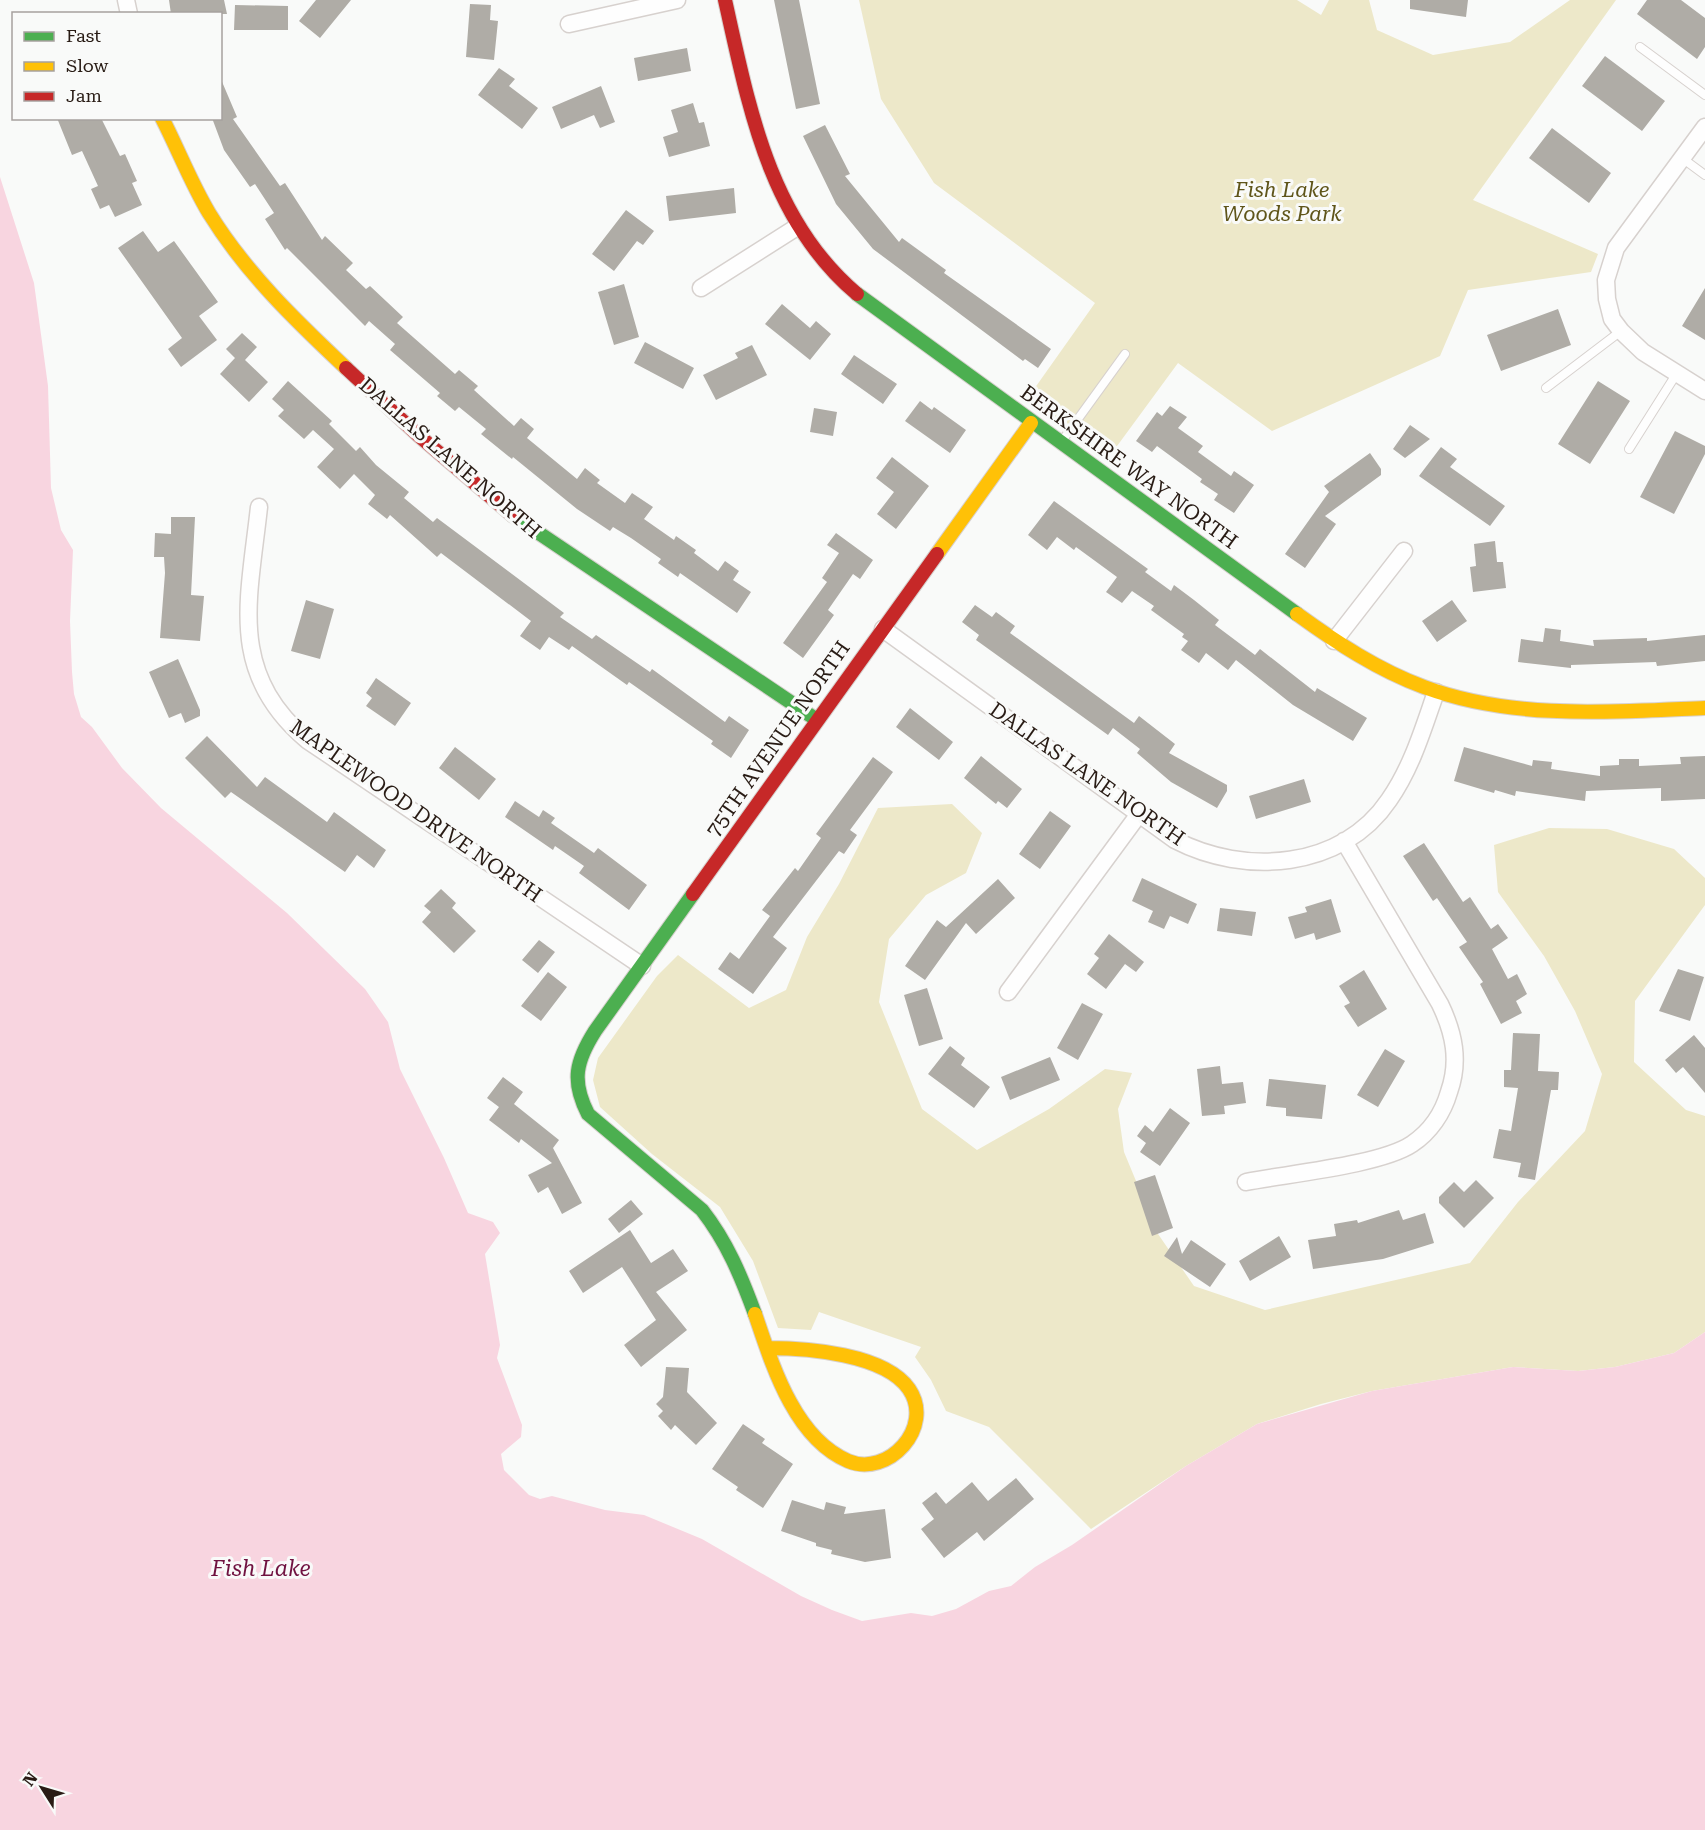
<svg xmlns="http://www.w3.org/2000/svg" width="1705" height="1830" font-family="'Roboto Serif',serif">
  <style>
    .green { fill: #ede8c9 }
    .water { fill: #f8d5e0 }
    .building { fill: #afaca6 }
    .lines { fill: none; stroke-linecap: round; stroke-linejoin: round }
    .lane-casing { stroke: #d7d1ce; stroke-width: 10 }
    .street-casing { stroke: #d7d1ce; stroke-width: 19 }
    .fast-casing { stroke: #d7d1ce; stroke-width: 16 }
    .slow-casing { stroke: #d7d1ce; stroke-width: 16 }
    .jam-casing { stroke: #d7d1ce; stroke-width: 16 }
    .lane { stroke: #fefefe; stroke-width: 8 }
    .street { stroke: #fefefe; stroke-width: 16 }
    .fast { stroke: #4caf50; stroke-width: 14 }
    .slow { stroke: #ffc107; stroke-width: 14 }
    .jam { stroke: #c62828; stroke-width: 14 }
    .labels { text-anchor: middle; stroke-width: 6; stroke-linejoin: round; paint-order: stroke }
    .park-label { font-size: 21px; font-style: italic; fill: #5f551a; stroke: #f9faf9 }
    .street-label { font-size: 21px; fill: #291c15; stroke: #f9faf9 }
    .water-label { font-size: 22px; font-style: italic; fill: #701341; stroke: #f9faf9 }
  </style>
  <rect width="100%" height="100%" fill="#f9faf9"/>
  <path class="green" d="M859 0H1297L1321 15 1329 0H1369L1377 30 1433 55 1510 42 1570 0H1616L1473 200 1598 254 1591 272 1468 290 1440 356 1272 431 1178 363 1109 457 1027 399 1095 303 934 183 881 99Z
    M952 804 982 833 966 873 926 895 889 939 879 1002 922 1109 977 1150 1049 1109 1105 1069 1132 1073 1118 1109 1124 1152 1158 1234 1194 1286 1265 1310 1470 1263 1518 1202 1585 1131 1602 1074 1575 1011 1544 956 1498 892 1494 845 1549 828 1607 829 1674 849 1705 878V905L1635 1001 1634 1062 1686 1110 1705 1116V1332L1674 1353 1615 1367 1578 1371 1513 1367 1372 1391 1321 1404 1257 1424 1186 1466 1091 1529 989 1427 946 1411 931 1380 915 1357 921 1347 819 1312 811 1330 778 1328 753 1261 720 1207 652 1154 600 1107 593 1080 598 1058 657 976 678 955 749 1008 786 990 807 937 839 884 878 808Z"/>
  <path class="water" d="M0 177 34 283 48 386 51 488 61 530 73 550 70 621 72 672 74 694 81 717 92 727 122 768 161 808 287 913 365 989 388 1022 400 1069 444 1158 468 1213 493 1222 500 1233 485 1254 500 1345 497 1358 522 1425 521 1437 501 1454 504 1470 529 1495 540 1499 552 1496 605 1510 644 1515 702 1539 801 1596 832 1610 862 1621 911 1613 932 1616 956 1609 989 1591 1011 1586 1035 1567 1072 1545 1186 1466 1257 1424 1372 1391 1513 1367 1578 1371 1615 1367 1674 1353 1705 1332V1830H0Z"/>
  <path class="building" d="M169 0H224L227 14H171Z
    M316 0H351L320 38 299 21Z
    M774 0H799L820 104 796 109Z
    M1410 0H1468L1466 17 1410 9Z
    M1647 0H1681L1705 18V47L1697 59 1637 14Z
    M470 4 491 5 490 20 498 21 494 60 466 57Z
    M235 5 288 6V30H234Z
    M687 48 691 71 638 81 634 58Z
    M1605 56 1665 101 1642 131 1582 86Z
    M499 68 515 79 509 86 538 108 522 129 478 95Z
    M220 77 237 117 233 119 280 186 285 183 322 240 325 236 353 263 346 270 366 289 370 286 403 317 397 323 455 374 459 370 478 386 474 390 514 426 521 418 534 429 527 438 577 479 585 468 600 480 597 483 625 503 632 493 653 507 644 519 674 540 676 536 696 550 694 553 718 571 725 561 739 571 733 580 751 592 737 613 680 573 678 577 658 563 661 559 631 538 613 527 610 531 577 509 513 457 512 459 481 434 486 429 459 407 455 411 437 396 440 393 390 350 395 344 369 321 365 326 287 248 285 250 265 219 274 213 255 184 250 187 224 150 212 118H220Z
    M601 86 615 122 600 128 594 115 561 129 552 107Z
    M693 103 699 123 704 122 710 146 669 157 663 137 678 132 671 110Z
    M57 118H101L120 156 125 154 137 181 132 183 142 205 115 217 109 205 100 209 91 189 98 186 82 151 72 155Z
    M825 125 850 174 845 176 899 242 902 238 946 270 944 273 1051 349 1038 368 1025 359 1023 361 873 249 836 204 803 136Z
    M1552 128 1611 173 1589 203 1529 158Z
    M734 188 736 213 669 221 666 196Z
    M626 210 654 231 643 245 637 241 614 271 592 254Z
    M143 231 158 252 174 241 218 302 199 316 217 340 181 367 168 349 182 338 118 248Z
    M624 284 639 337 614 345 598 292Z
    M1705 288V340L1682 326Z
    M782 304 810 328 816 321 831 334 810 360 765 324Z
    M1558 309 1571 345 1501 371 1487 335Z
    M242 333 257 347 245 360 268 382 249 402 220 374 235 358 226 349Z
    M645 342 694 368 683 389 634 363Z
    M752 345 767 375 716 400 703 375 738 358 735 353Z
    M854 355 897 384 883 404 841 374Z
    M288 381 332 421 329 424 356 451 360 447 376 465 409 492 404 498 433 522 437 518 564 613 560 617 592 639 596 635 650 672 652 669 725 722 729 716 749 730 731 758 711 744 713 741 629 682 627 685 572 646 569 650 549 637 540 650 520 636 531 621 441 553 437 557 390 515 387 519 368 504 375 495 354 474 340 489 317 467 334 449 313 430 304 439 278 416 284 410 272 399Z
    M1598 381 1630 401 1590 464 1558 444Z
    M920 401 932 410 934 407 966 430 950 453 905 421Z
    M1170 406 1187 417 1178 428 1203 446 1198 452 1231 476 1234 471 1254 485 1234 513 1214 500 1218 494 1200 482 1202 479 1157 446 1152 452 1136 441 1157 412 1162 416Z
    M814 408 837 412 833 436 810 432Z
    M1410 425 1430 439 1405 458 1393 449Z
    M1675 431 1705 446V454L1674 514 1640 497Z
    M1441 447 1457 459 1450 467 1505 506 1490 526 1419 476Z
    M1370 453 1381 469V475L1325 516 1336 524 1305 568 1285 554 1329 492 1324 486Z
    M892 457 929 486 896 529 877 514 894 492 876 478Z
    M1054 501 1148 569 1145 572 1171 591 1174 585 1194 600 1219 620 1215 625 1255 655 1260 649 1315 692 1317 688 1367 718 1353 741 1293 705 1236 660 1228 670 1206 653 1199 663 1181 650 1188 641 1182 637 1184 634 1151 610 1154 606 1132 591 1122 603 1106 592 1117 577 1076 547 1074 550 1057 537 1047 550 1028 535Z
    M171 517H195L191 595 204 596 200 641 160 638 165 573 164 557H154L155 533 171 534Z
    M836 533 873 560 860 579 853 574 828 610 834 615 803 658 783 643 827 582 822 578 839 553 827 545Z
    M1495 541 1497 562H1503L1506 588 1473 592 1470 567 1476 566 1474 544Z
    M306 600 334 609 320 659 291 651Z
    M1452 600 1467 621 1437 642 1422 621Z
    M975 605 992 617 996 612 1015 626 1010 633 1134 723 1139 716 1175 744 1169 753 1227 785V791L1217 808 1171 782 1137 753 1140 749 1113 728 1108 735 976 640 979 635 962 622Z
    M1545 628 1561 630 1560 641 1594 646 1593 640 1647 638V641L1705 635V661L1657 666 1656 662 1571 665V668L1518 662 1521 639 1543 642Z
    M178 659 200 710V716L185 723 181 713 169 718 149 672Z
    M376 678 411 703 395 726 366 706 372 698 366 693Z
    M910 708 953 742 939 760 896 727Z
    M207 736 257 787 265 777 327 822 334 812 386 850 374 868 357 855 345 872 231 792 225 798 185 758Z
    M455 747 496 779 479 800 439 768Z
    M1464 747 1532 766 1533 760 1552 762 1551 769 1600 776V766L1619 765V759H1639V766L1681 764 1680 757 1705 756V799L1661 801V788L1586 791 1585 801 1516 791 1515 796 1495 790 1494 793 1454 781Z
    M981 756 1022 789 1007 808 998 801 996 804 964 778Z
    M873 757 893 772 850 830 857 835 844 854 839 851 773 937 787 948 753 994 718 969 730 952 739 959 770 916 762 910 795 868 798 871 821 838 816 834Z
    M1304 779 1311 802 1256 819 1249 796Z
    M515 801 539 817 543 810 555 818 551 823 594 853 598 848 647 885 629 910 579 873 584 866 555 846 553 850 505 817Z
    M1050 811 1071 826 1040 869 1019 854Z
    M1424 843 1463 902 1470 897 1491 929 1498 924 1508 938 1492 949 1508 979 1517 974 1527 994 1516 1001 1522 1013 1501 1024 1480 984 1483 982 1459 947 1467 942 1437 898 1433 901 1403 856Z
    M1142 878 1197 904 1188 924 1170 916 1164 929 1148 922 1153 911 1132 901Z
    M998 879 1015 898 976 934 966 923 925 980 905 966 937 920 946 927Z
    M441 889 456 903 452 908 476 931 454 953 422 922 431 912 424 906Z
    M1331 899 1341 932 1316 940 1314 933 1295 939 1288 917 1307 912 1305 907Z
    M1220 908 1256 912 1252 936 1217 931Z
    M1109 934 1144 962 1136 972 1125 964 1106 989 1087 974 1099 958 1094 954Z
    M539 940 555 952 538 973 522 960Z
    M1678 969 1704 977 1690 1021 1659 1011Z
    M1364 970 1387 1009 1358 1027 1344 1006 1350 1003 1339 986Z
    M548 972 567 987 541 1021 521 1006Z
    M927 988 943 1039 919 1046 904 995Z
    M1082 1003 1103 1014 1078 1060 1057 1048Z
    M1513 1033 1540 1034 1538 1071 1559 1072 1558 1090H1551L1535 1180 1518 1177 1521 1163 1493 1158 1499 1129 1511 1131 1518 1088 1504 1087V1070H1511Z
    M1694 1035 1705 1048V1093L1683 1067 1676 1073 1665 1060Z
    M950 1046 965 1058 961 1065 990 1087 974 1108 928 1074Z
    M1385 1049 1405 1061 1378 1107 1357 1095Z
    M1050 1057 1060 1080 1010 1100 1001 1077Z
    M1220 1066 1222 1084 1243 1082 1246 1103 1224 1106 1225 1114 1202 1116 1197 1069Z
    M503 1077 523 1092 514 1104 559 1140 553 1148 582 1203 562 1214 548 1187 538 1193 528 1175 552 1163 521 1139 519 1143 489 1120 499 1107 487 1098Z
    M1269 1079 1326 1085 1322 1119 1286 1116V1108L1266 1106Z
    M1170 1108 1190 1123 1160 1166 1140 1152 1146 1143 1137 1136 1145 1125 1153 1132Z
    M1155 1175 1173 1228 1152 1236 1134 1182Z
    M1476 1180 1494 1198 1464 1228 1439 1203V1197L1454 1182 1464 1192Z
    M631 1200 643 1214 619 1233 608 1219Z
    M1399 1210 1403 1220 1425 1213 1434 1243 1383 1259 1313 1269 1308 1240 1336 1236 1334 1224 1357 1220 1358 1223Z
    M630 1230 651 1263 673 1249 688 1271 656 1292 687 1330 641 1367 624 1345 656 1320 622 1267 583 1293 569 1271Z
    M1279 1236 1291 1257 1250 1281 1239 1261Z
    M1177 1237 1182 1254 1191 1240 1226 1264 1210 1287 1164 1256Z
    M666 1367 689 1368 687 1392 717 1423 696 1445 675 1425 671 1430 658 1416 663 1411 656 1404 663 1397Z
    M743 1424 765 1439 762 1443 793 1464 763 1508 736 1490 738 1487 712 1469Z
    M1016 1478 1034 1499 984 1541 977 1532 944 1558 921 1529 934 1519 922 1503 936 1492 946 1504 972 1482 988 1501Z
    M792 1500 824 1510 826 1502 846 1507 844 1514 885 1509 891 1558 865 1562 831 1554 832 1550 816 1546V1543L781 1531Z"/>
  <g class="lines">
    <defs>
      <path id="lane" d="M1640 47 1705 95
        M1682 158 1705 175
        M1546 388 1621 331
        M1062 441 1125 354
        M1629 449 1677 373"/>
      <path id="street" d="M126 0 129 14
        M569 24 677 0
        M1705 127 1616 248 1606 280 1607 299 1612 319 1621 331 1643 352 1705 391
        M701 288 797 227
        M259 507C249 600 227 672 307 740L642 966
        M883 629 1175 840C1244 876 1342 870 1389 800 1412 767 1423 729 1436 692
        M1334 641 1404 551
        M1008 992 1139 814
        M1246 1182C1286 1174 1381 1165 1412 1144 1430 1132 1443 1113 1449 1092 1460 1061 1454 1033 1440 1004L1344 841"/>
      <path id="fast" d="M857 294 1297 614
        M512 515 817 720
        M693 894 595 1031C576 1061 571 1081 588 1114L702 1210C727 1242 741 1276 755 1314"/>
      <path id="slow" d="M162 118C178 149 191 183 209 213 246 273 296 321 346 368
        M937 554 1031 423
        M1297 614C1337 643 1378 670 1424 687 1513 720 1612 712 1705 708
        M755 1314C772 1364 794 1438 848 1461 888 1478 935 1427 909 1389 885 1354 807 1348 768 1348"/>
      <path id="jam" d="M725 0C749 107 769 220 857 294
        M346 368 418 435 512 515
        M693 894 937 554"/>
    </defs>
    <use href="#lane" class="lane-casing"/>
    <use href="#street" class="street-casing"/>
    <use href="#fast" class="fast-casing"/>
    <use href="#slow" class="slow-casing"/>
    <use href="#jam" class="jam-casing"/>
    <use href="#lane" class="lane"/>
    <use href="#street" class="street"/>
    <use href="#fast" class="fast"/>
    <use href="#slow" class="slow"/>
    <use href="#jam" class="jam"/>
  </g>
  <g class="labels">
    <g class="park-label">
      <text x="1282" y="197">Fish Lake<tspan x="1282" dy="24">Woods Park</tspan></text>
    </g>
    <g class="street-label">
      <text transform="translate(450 458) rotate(41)" y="7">DALLAS LANE NORTH</text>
      <text transform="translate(1129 467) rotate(36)" y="7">BERKSHIRE WAY NORTH</text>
      <text transform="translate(778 739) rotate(-55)" y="7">75TH AVENUE NORTH</text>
      <text transform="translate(1087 774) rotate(35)" y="7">DALLAS LANE NORTH</text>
      <text transform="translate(416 811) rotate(35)" y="7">MAPLEWOOD DRIVE NORTH</text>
    </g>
    <g class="water-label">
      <text x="261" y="1576">Fish Lake</text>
    </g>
  </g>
  <rect x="12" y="12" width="210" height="108" fill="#f9faf9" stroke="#a6a19e" stroke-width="1.5"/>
  <rect x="24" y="32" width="30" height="9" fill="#4caf50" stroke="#a6a19e" stroke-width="1.5"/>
  <text x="66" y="42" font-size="18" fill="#291c15">Fast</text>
  <rect x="24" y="62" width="30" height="9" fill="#ffc107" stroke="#a6a19e" stroke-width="1.5"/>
  <text x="66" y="72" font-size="18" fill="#291c15">Slow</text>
  <rect x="24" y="92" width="30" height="9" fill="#c62828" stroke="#a6a19e" stroke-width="1.5"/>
  <text x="66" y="102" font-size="18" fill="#291c15">Jam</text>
  <g transform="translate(42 1788) rotate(307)" stroke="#f9faf9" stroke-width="4.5" paint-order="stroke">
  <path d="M0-4.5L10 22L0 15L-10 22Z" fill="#291c15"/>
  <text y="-9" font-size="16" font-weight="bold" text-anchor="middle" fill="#291c15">N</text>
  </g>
</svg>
